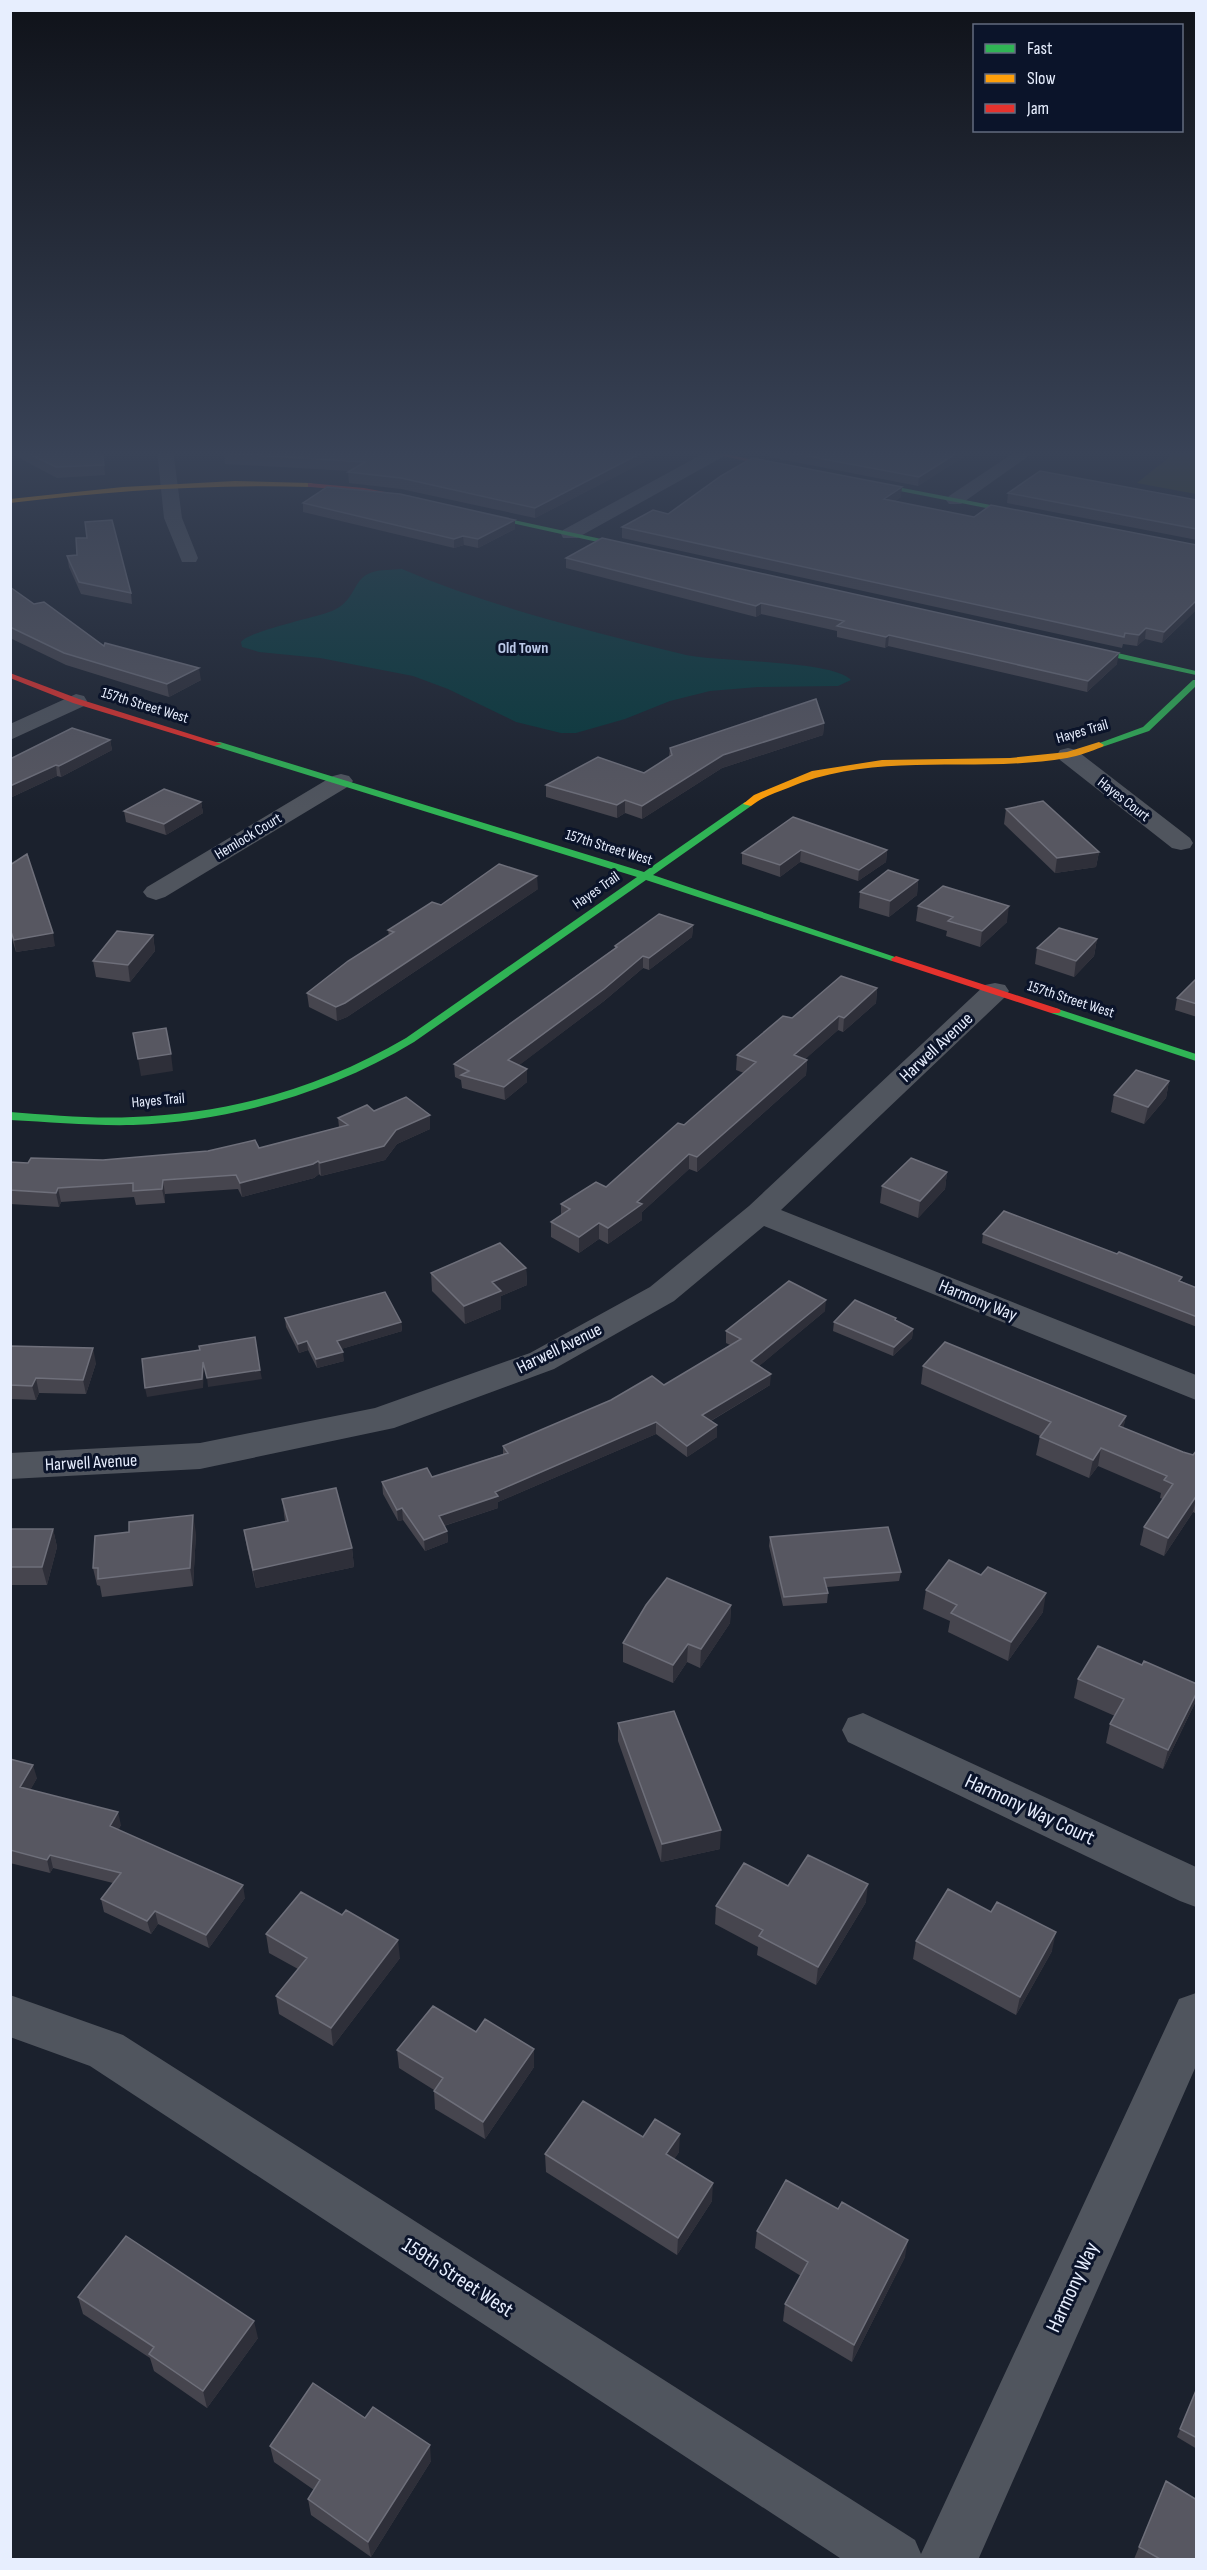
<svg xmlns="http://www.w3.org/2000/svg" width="1207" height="2570" font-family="'Sofia Sans Condensed',sans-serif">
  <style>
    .green { fill: #3c4319 }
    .water { fill: #07393c }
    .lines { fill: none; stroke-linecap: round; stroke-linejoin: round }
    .street { fill: #50555e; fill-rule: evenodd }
    .fast { fill: #30b455; fill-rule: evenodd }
    .slow { fill: #ff9f0a; fill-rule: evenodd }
    .jam { fill: #e5322d; fill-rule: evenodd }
    .wall { fill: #46454e }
    .shaded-wall { fill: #2e2f39 }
    .building { fill: #575761; stroke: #6e6f7a; stroke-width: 1.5 }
    .labels { text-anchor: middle; stroke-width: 6; stroke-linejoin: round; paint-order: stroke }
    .far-street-label { font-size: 15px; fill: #e7eefe; stroke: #0b142a }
    .far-neighbourhood-label { font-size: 16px; font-weight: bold; fill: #bbc9e8; stroke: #0b142a }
    .street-label { font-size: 18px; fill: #e7eefe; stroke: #0b142a }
    .near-street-label { font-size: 21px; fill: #e7eefe; stroke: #0b142a }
  </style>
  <rect width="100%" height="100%" fill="#1b212d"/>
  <path class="green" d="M1178 450H1196V494L1137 483Z"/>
  <path class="water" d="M402 569C493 608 590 631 686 655 717 662 834 660 851 680L838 686 758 687 710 691 670 701 625 719 576 733H561L516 722 448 689 413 676 320 658 259 652 242 647 241 642C249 631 314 618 332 611 356 601 352 580 370 573 380 569 392 570 402 569Z"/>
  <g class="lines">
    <path class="street" d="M157 450H173L182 518 198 558 196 562H182L164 518Z
      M710 450H730L728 454 577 538H563L561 534 563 530Z
      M1018 450H1037L961 504H949L946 500 949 496Z
      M76 694 84 696 87 701 84 706 10 740V724Z
      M1068 748 1076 750 1190 838 1193 843 1190 848 1181 850 1172 848 1060 760 1057 755 1060 750Z
      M341 774 349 776 353 781 349 786 165 897 156 900 147 897 143 892 147 887 333 776Z
      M995 983 1005 985 1009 991 1005 997 781 1210 1196 1375V1400L764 1226 674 1301 554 1369 394 1428 200 1469 10 1479V1453L200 1443 375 1408 530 1353 650 1287 749 1206 985 985Z
      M863 1713 1196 1867V1907L1180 1901 848 1742 842 1730 848 1718Z
      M1196 1993V2066L978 2560H843L90 2066 10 2037V1995L123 2035 915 2540 921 2554 1179 1999Z"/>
    <path class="fast" d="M856 479 1032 513 1036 515 1032 517 859 483H856Z
      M468 510 643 548 647 550 643 552 471 514 467 512Z
      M1074 643 1196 671V675L1071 648V644Z
      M1193 680H1196V686L1149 731 1102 747 1094 745 1143 727Z
      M214 742H220L644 872 745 802H751V806L653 875 901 959 900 961H892L646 880 414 1042C329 1093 233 1121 133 1125 92 1126 51 1122 10 1120V1112C51 1115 93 1119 133 1117 231 1114 322 1087 406 1038L637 877 214 746Z
      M1055 1008 1196 1054V1061L1051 1013V1009Z"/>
    <path class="slow" d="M235 481 311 483 315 485 311 487C210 484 111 491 10 503V499L123 487Z
      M1099 742 1104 745 1102 747C1091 751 1079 756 1067 758 975 774 876 750 788 788 775 793 762 797 751 806L743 804 754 795 812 771 882 760 1010 758 1067 752Z"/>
    <path class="jam" d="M695 450H707L798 469 794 471Z
      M308 483 364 488 416 498 412 500 364 492 311 487H308Z
      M10 673 79 699 222 744 214 746 73 703 10 678Z
      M896 956 1059 1009 1061 1011 1059 1013H1051L892 961 891 959Z"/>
  </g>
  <path class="wall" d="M10 450H103L105 475 57 478 10 453Z
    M667 450 535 518 401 489 349 483 348 472 350 471 225 464 224 453Z
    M770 450H974L918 486 769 457Z
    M1008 493 1197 500V540L1007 503Z
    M901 497 895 501 974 517 1197 545V609L1162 643 1145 639 1137 646 1123 644 1122 648 622 538V527L668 514Z
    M303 503 515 520V529L478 548 464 545 454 548 303 512Z
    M77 555 131 593 132 604 81 594 69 567 67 556Z
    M566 558 1117 664 1087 692 888 646 885 648 837 637V631L761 614 756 617 566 568Z
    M10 587 34 604 104 646 201 680 169 697 66 665 10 638Z
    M824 723 823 735 722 768 642 819 625 813 617 818 546 797V785L644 773 669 757 670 748Z
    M110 740 112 750 61 777 57 776 10 798V759Z
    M201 802 203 813 166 835 126 822 124 811Z
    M1006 809 1099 852 1096 867 1055 873 1004 824Z
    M793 817 887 850 886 862 858 881 800 862 780 877 742 864V853Z
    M10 865 55 946 16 952 10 932Z
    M918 880 917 895 889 917 859 908 860 892Z
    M538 889 347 1017 337 1021 309 1007 307 993 389 936 388 930 441 905Z
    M918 906 1007 922 980 947 946 936 947 931 916 921Z
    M693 925 692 937 649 970 643 968 604 1001 519 1065 527 1082 505 1100 462 1088 461 1080 455 1077 454 1064 615 948V946Z
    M153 935 155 951 130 982 96 977 93 961Z
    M1097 939 1094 956 1074 977 1035 964 1037 948Z
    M1197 978V1017L1175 1010 1177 998Z
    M877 988 876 1003 843 1032 838 1030 805 1059 807 1060 806 1075 697 1172 689 1169 642 1212V1220L608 1244 599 1239 579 1253 551 1237V1222L561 1215V1204L606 1187 684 1125 744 1073 736 1070 737 1055 792 1018Z
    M1169 1081 1166 1098 1144 1124 1111 1112 1114 1095Z
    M374 1111 430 1129 397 1144 385 1160 321 1176 319 1174 314 1178 242 1197 238 1189 165 1194V1203L136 1205 134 1197 61 1202 59 1207 10 1204V1162L28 1163 103 1160 259 1148 339 1127 338 1118Z
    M947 1172 945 1189 918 1218 880 1203 882 1186Z
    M983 1234 1181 1281 1197 1288V1327L982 1243Z
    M526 1268 527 1285 501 1296V1309L465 1324 432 1291 431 1273Z
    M825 1311 759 1366 770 1385 711 1421 717 1425V1437L687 1457 656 1434 498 1502V1508L444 1526 447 1531 448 1542 425 1551 403 1520 398 1521 383 1494 382 1482 432 1477 503 1454V1446L664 1385 730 1345 726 1343V1331Z
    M285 1318 401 1322 402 1331 341 1349 344 1361 317 1368 308 1350 299 1353 286 1327Z
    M896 1320 913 1329 912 1338 893 1356 833 1331 834 1322Z
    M10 1346 96 1363 86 1394 39 1393 36 1400 10 1399Z
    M923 1366 1126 1416 1123 1428 1183 1452 1193 1455 1197 1450V1514L1193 1512 1164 1556 1140 1545 1144 1527 1163 1499 1160 1498 1161 1493 1098 1466 1089 1478 1036 1455 1040 1436 921 1384Z
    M282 1499 352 1548 354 1567 256 1588 247 1548 244 1530 285 1521Z
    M10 1529H53L57 1547 47 1585H10Z
    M196 1533 193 1586 102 1597 100 1586 97 1585 93 1568Z
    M770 1537 901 1572 899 1581 827 1587 828 1593 827 1603 783 1606 769 1546Z
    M926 1590 1043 1612 1008 1661 948 1632 950 1621 923 1609Z
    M731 1605 730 1623 700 1668 687 1662 673 1683 623 1662V1643Z
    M1142 1665 1197 1684V1697L1195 1703 1163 1769 1106 1743 1110 1724 1115 1716 1074 1698 1078 1679Z
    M618 1723 720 1849 661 1862 618 1741Z
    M10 1759 37 1778 30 1790 121 1825 118 1830 245 1898 209 1948 158 1924 151 1934 104 1912 101 1899 113 1883 53 1868 50 1873 10 1863Z
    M788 1886 866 1902 816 1985 757 1955 758 1947 715 1924 716 1906Z
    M991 1912 1052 1951 1016 2015 913 1959 916 1941Z
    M266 1934 400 1958 333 2046 279 2014 276 1996 298 1969 269 1953Z
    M476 2032 534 2049V2067L485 2139 435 2109 434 2091V2090L399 2068 397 2050Z
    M679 2152 674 2159 712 2201 677 2255 546 2172 545 2154Z
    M757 2231 905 2257 852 2362 783 2321 785 2304 801 2276 755 2248Z
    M78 2297 258 2338 207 2408 154 2371 150 2358 83 2314Z
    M1197 2388V2449L1177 2437Z
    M270 2446 431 2461 371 2557 311 2515 308 2499 314 2490 274 2462Z
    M1139 2547 1197 2559H1134Z"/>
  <path class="shaded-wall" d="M647 450H667L535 518V508Z
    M962 450H974L918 486 919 477Z
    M902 487 901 497 883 509 884 499Z
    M515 520V529L478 548V539Z
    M463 536 464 545 454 548V539Z
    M1197 600V609L1162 643 1164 632Z
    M761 603V614L756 617V606Z
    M1146 628 1145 639 1137 646 1139 635Z
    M889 635 888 646 885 648 886 637Z
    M1119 653 1117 664 1087 692 1088 681Z
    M199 668 201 680 169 697 167 684Z
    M824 723 823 735 722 768 642 819V806L723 755Z
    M110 740 112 750 61 777 59 766Z
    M56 765 57 776 10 798V786Z
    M625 800V813L617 818V805Z
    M201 802 203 813 166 835 164 824Z
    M801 850 800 862 780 877V865Z
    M887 850 886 862 858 881 859 870Z
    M1099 852 1096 867 1055 873 1057 858Z
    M537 876 538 889 347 1017 337 1021 336 1007Z
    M918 880 917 895 889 917 890 901Z
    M1009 906 1007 922 980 947 982 931Z
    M693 925 692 937 649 970V958Z
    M53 933 55 946 16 952 14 940Z
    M153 935 155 951 130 982 128 965Z
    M1097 939 1094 956 1074 977 1076 961Z
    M643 956V968L604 1001 509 1073 508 1060Z
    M877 988 876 1003 843 1032 844 1018Z
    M839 1016 838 1030 793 1070 794 1055Z
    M171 1054 173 1071 141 1076 138 1059Z
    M807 1060 806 1075 697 1172V1157Z
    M527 1069V1082L505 1100 504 1087Z
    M1169 1081 1166 1098 1144 1124 1148 1107Z
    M430 1115V1129L397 1144 385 1160 321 1176 320 1163Z
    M689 1154V1169L642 1212V1220L608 1244V1228Z
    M318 1161 319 1174 314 1178 242 1197 240 1183Z
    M947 1172 945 1189 918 1218 920 1201Z
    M163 1180 165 1194V1203L162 1189Z
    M58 1188 61 1202 59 1207 56 1193Z
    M599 1223V1239L579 1253V1237Z
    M526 1268 527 1285 501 1296V1309L465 1324 464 1306 492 1282Z
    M826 1300 825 1311 751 1373V1361Z
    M401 1322 402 1331 338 1350 337 1341Z
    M913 1329 912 1338 893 1356 894 1347Z
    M307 1341 308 1350 299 1353 298 1344Z
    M93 1348 96 1363 86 1394 83 1380Z
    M343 1352 344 1361 317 1368 316 1359Z
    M203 1362 204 1371 203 1388 147 1397 145 1388Z
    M260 1370 262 1379 208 1387 207 1378Z
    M771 1374 770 1385 702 1426V1415Z
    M36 1378 39 1393 36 1400 32 1386Z
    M1126 1416 1122 1434 1119 1426Z
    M656 1422V1434L498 1502V1508L440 1527 439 1516Z
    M717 1425V1437L687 1457V1446Z
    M1101 1448 1098 1466 1089 1478 1093 1460Z
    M1197 1495 1193 1512 1164 1556 1168 1538Z
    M402 1508 403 1520 398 1521 397 1510Z
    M193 1515 196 1533 193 1586 190 1568Z
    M53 1529 57 1547 47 1585 42 1567Z
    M447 1531 448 1542 425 1551 424 1540Z
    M352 1548 354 1567 256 1588 253 1570Z
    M1046 1593 1043 1612 1008 1661 1011 1642Z
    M731 1605 730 1623 700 1668 701 1649Z
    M688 1644 687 1662 673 1683V1665Z
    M1197 1692V1697L1195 1703 1163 1769 1168 1750Z
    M33 1765 37 1778 24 1801 20 1787Z
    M118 1812 121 1825 113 1839 110 1826Z
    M721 1830 720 1849 661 1862 662 1844Z
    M50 1855 53 1868 50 1873 47 1860Z
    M868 1884 866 1902 816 1985 818 1967Z
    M243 1885 245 1898 209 1948 206 1935Z
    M155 1911 158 1924 151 1934 147 1921Z
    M1056 1932 1052 1951 1016 2015 1020 1997Z
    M398 1940 400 1958 333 2046 331 2028Z
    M534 2049V2067L485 2139 483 2122Z
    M680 2134 679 2152 666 2172V2154Z
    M713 2183 712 2201 677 2255 678 2238Z
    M908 2240 905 2257 852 2362 854 2345Z
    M254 2321 258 2338 207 2408 203 2391Z
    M430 2445 431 2461 371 2557 368 2542Z"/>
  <path class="building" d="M21 450H102L104 465 56 467Z
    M225 450H647L535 508 401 478 348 472 365 462 224 453Z
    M775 450H962L919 477Z
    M752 458 902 487 884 499 974 517 991 505 1197 545V600L1164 632 1146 628 1139 635 1125 633 1124 637 622 527 653 510 668 514 721 476Z
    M1040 471 1197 500V529L1008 493Z
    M327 487 400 494 515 520 478 539 463 536 454 539 303 503Z
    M112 520 131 593 79 582 67 556 77 555 76 538H87L85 522Z
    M602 538 1119 653 1088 681 889 635 886 637 837 626 844 621 761 603 756 606 566 558Z
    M10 587 34 604 44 602 104 646 105 643 199 668 167 684 64 653 10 627Z
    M816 699 824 723 723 755 642 806 625 800 617 805 546 785 598 757 644 773 672 755 670 748Z
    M72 728 110 740 59 766 56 765 10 786V759Z
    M164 789 201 802 164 824 124 811Z
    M1043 801 1099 852 1057 858 1006 809Z
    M793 817 887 850 859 870 801 850 780 865 742 853Z
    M27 854 53 933 14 940 10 929V865Z
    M499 864 537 876 345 1003 336 1007 307 993 348 961 394 932 388 930 432 902 441 905Z
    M888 870 918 880 890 901 860 892Z
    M943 886 1009 906 982 931 948 921 953 917 918 906Z
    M659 914 693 925 649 958 643 956 604 989 508 1060 527 1069 504 1087 461 1075 469 1071 454 1064 617 947 615 946Z
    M1059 928 1097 939 1076 961 1037 948Z
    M117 931 153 935 128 965 93 961Z
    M841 976 877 988 844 1018 839 1016 794 1055 807 1060 697 1157 689 1154 637 1202 642 1204 608 1228 599 1223 579 1237 551 1222 570 1209 561 1204 596 1182 606 1187 678 1123 684 1125 756 1062 737 1055 783 1016 792 1018Z
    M1197 978V1004L1177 998Z
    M166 1028 171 1054 138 1059 133 1033Z
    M1136 1070 1169 1081 1148 1107 1114 1095Z
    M406 1097 430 1115 396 1130 384 1146 320 1163 318 1161 313 1164 240 1183 236 1175 163 1180 162 1189 133 1191V1183L58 1188 56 1193 10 1190V1162L28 1163 31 1158 103 1160 208 1151 255 1140 259 1148 348 1125 338 1118 367 1105 374 1111Z
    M911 1158 947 1172 920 1201 882 1186Z
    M1004 1211 1117 1254 1119 1252 1182 1277 1179 1281 1197 1288V1317L983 1234Z
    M500 1243 526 1268 492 1282 501 1291 464 1306 431 1273Z
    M789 1281 826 1300 751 1361 771 1374 702 1415 717 1425 687 1446 656 1422 495 1492 498 1496 439 1516 447 1531 424 1540 402 1508 397 1510 382 1482 427 1468 432 1477 508 1453 503 1446 611 1400 652 1376 664 1385 741 1339 726 1331Z
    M385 1292 401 1322 337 1341 343 1352 316 1359 307 1341 298 1344 285 1318Z
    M855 1300 896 1318 895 1320 913 1329 894 1347 834 1322Z
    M255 1337 260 1370 207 1378 203 1362 202 1379 145 1388 142 1359 200 1350 199 1346Z
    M945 1342 1126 1416 1119 1426 1183 1452 1193 1455 1197 1450V1495L1168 1538 1144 1527 1173 1484 1164 1480 1167 1476 1101 1448 1093 1460 1040 1437 1051 1422 923 1366Z
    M10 1346 93 1348 83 1380 36 1378 32 1386 10 1385Z
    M336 1488 352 1548 253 1570 244 1530 288 1521 282 1499Z
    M193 1515 190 1568 98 1579V1568H93L95 1536 129 1532V1522Z
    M888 1527 901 1572 824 1578 828 1593 784 1597 770 1537Z
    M10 1529H53L42 1567H10Z
    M949 1560 981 1575 988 1567 1046 1593 1011 1642 951 1613 957 1605 926 1590Z
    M667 1578 731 1605 701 1649 688 1644 673 1665 623 1643 646 1605Z
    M1098 1646 1142 1665 1144 1661 1197 1684V1692L1168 1750 1110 1724 1124 1699 1078 1679Z
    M674 1711 721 1830 662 1844 618 1723Z
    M10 1759 33 1765 20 1787 118 1812 110 1826 243 1885 206 1935 155 1911 147 1921 101 1899 121 1873 50 1855 47 1860 10 1850Z
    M808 1855 868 1884 818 1967 759 1936 763 1930 716 1906 744 1863 788 1886Z
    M948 1889 991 1912 997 1902 1056 1932 1020 1997 916 1941Z
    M301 1892 342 1915 346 1910 398 1940 331 2028 276 1996 307 1958 266 1934Z
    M433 2006 476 2032 485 2019 534 2049 483 2122 434 2091 443 2078 397 2050Z
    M583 2101 643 2137 655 2119 680 2134 666 2154 713 2183 678 2238 545 2154Z
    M786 2180 838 2209 842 2202 908 2240 854 2345 785 2304 808 2262 757 2231Z
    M126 2236 254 2321 203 2391 149 2354 154 2347 78 2297Z
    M313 2383 365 2418 373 2407 430 2445 368 2542 308 2499 320 2480 270 2446Z
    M1197 2388V2438L1180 2429Z
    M1166 2481 1197 2500V2559H1160L1139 2547Z"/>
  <linearGradient id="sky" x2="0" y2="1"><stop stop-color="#0f1219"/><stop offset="0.56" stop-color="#394357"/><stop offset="1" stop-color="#394357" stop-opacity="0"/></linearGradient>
  <rect width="1207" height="810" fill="url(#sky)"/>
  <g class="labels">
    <g class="far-street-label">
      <text transform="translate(145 705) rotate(17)" y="5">157th Street West</text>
      <text transform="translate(1082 731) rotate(-16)" y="5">Hayes Trail</text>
      <text transform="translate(1124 799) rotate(38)" y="5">Hayes Court</text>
      <text transform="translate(248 836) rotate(-31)" y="5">Hemlock Court</text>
      <text transform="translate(609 847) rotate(17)" y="5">157th Street West</text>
      <text transform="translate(596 890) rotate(-35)" y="5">Hayes Trail</text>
      <text transform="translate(1071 999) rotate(18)" y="5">157th Street West</text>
      <text transform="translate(158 1100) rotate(-5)" y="5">Hayes Trail</text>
    </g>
    <g class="far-neighbourhood-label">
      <text x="523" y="653">Old Town</text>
    </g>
    <g class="street-label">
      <text transform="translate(936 1047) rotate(-43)" y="6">Harwell Avenue</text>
      <text transform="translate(978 1300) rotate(22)" y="6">Harmony Way</text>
      <text transform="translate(559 1348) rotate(-26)" y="6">Harwell Avenue</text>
      <text transform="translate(91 1462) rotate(-3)" y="6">Harwell Avenue</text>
    </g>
    <g class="near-street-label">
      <text transform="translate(1030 1809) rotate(25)" y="7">Harmony Way Court</text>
      <text transform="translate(458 2277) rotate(33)" y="7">159th Street West</text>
      <text transform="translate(1072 2287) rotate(-65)" y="7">Harmony Way</text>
    </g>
  </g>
  <rect width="1207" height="2570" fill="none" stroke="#e7eefe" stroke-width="24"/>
  <rect x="973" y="24" width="210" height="108" fill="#0b142a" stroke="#636b7f" stroke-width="1.5"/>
  <rect x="985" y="44" width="30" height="9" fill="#30b455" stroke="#636b7f" stroke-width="1.5"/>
  <text x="1027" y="54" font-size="18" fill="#e7eefe">Fast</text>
  <rect x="985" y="74" width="30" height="9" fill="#ff9f0a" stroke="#636b7f" stroke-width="1.5"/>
  <text x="1027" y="84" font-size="18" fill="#e7eefe">Slow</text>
  <rect x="985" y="104" width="30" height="9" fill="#e5322d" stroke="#636b7f" stroke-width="1.5"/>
  <text x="1027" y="114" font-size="18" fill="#e7eefe">Jam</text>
</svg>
